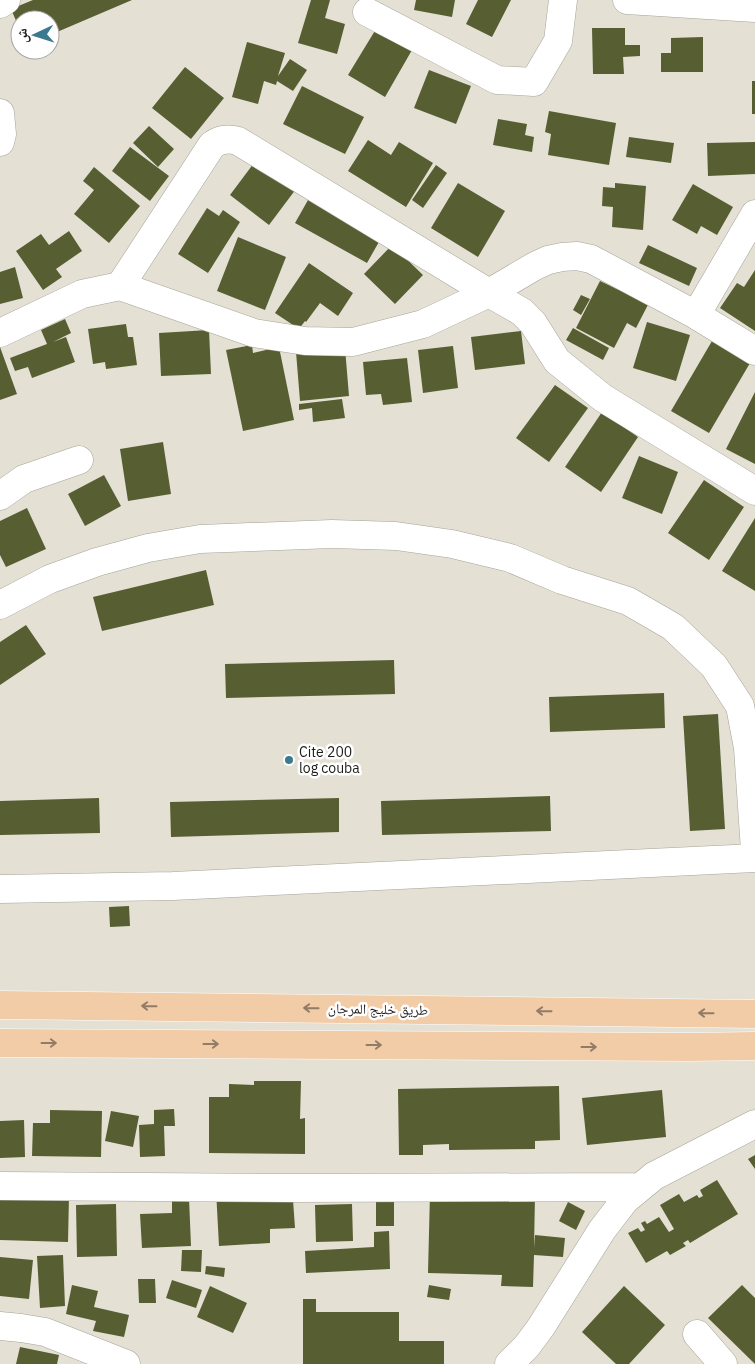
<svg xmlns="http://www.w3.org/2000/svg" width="755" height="1364" font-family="'IBM Plex Sans','Noto Naskh Arabic',sans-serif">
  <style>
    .building { fill: #575e32 }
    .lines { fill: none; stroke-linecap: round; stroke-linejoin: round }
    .minor-casing { stroke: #a7a398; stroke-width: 29 }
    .major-casing { stroke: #fff; stroke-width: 29 }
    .minor { stroke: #fff; stroke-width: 28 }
    .major { stroke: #f2cba7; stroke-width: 28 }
    .oneway { stroke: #937c67 }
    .poi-dot { fill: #3b798f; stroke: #fff; stroke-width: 2 }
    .labels { text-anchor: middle; stroke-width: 5; stroke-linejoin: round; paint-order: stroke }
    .poi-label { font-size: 14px; fill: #1e1c18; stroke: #fff; text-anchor: start }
    .street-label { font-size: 14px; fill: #1e1c18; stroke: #fff }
  </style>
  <rect width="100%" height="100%" fill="#e4e0d4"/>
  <path class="building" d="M33 0H132L50 35V20H20V30L11 9Z
    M311 0H330L325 18 345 24 337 54 298 43Z
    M416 0H455L452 17 414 10Z
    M478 0H511L492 37 466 24Z
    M592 28H625V45H640V56L623 57 624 74H593Z
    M376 29 412 50 385 97 348 75Z
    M703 37V72H661V53H671V38Z
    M247 42 285 53 278 76 290 59 307 70 293 91 277 81 276 85 264 81 258 104 232 97Z
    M185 67 224 98 191 139 152 108Z
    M429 70 471 86 456 124 414 108Z
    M752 81H755V114H752Z
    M302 86 364 117 345 154 283 124Z
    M549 111 616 123 609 165 548 155 551 134 545 132Z
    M498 119 527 124 525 135 534 137 532 152 493 145Z
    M149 126 174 149 158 167 133 143Z
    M629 137 674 143 671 163 626 157Z
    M368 140 391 155 399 142 433 163 406 207 348 171Z
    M755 142V174L708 176 707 143Z
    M130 147 169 176 150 201 112 171Z
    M257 159 296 189 269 225 230 195Z
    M436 165 447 173 423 208 412 200Z
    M94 167 140 206 109 243 74 214 94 190 83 181Z
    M458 183 505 211 478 257 431 228Z
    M615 183 646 186 643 230 612 227 613 207 602 206 603 187 615 188Z
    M693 184 733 207 717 235 701 226 697 234 672 220Z
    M312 193 384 233 367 263 295 223Z
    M207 208 219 216 223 210 240 222 208 273 178 254Z
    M69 231 82 251 56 269 62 277 43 290 16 251 41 234 49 245Z
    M238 237 286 257 265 310 217 291Z
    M392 245 423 275 395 304 364 274Z
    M648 245 697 268 689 286 639 263Z
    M309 263 353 293 338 316 320 303 306 322 305 321 299 329 275 313Z
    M15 267 23 298 0 304V272Z
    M755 270V331L720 308 737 283 744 287Z
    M624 280 653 295 636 328 627 323 614 348 576 328 600 281 619 290Z
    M581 295 590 299 581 315 573 310Z
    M65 319 71 333 53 342 66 337 75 362 32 378 28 367 15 371 10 358 47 344 41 330Z
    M647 322 690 335 676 381 633 368Z
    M126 324 128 337H133L137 365 106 369 105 362 93 364 88 329Z
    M573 328 609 348 603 360 566 340Z
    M209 330 211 374 161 376 159 333Z
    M521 331 525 364 475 370 471 337Z
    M712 341 750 363 709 433 671 411Z
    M252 345 253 353 279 347 294 420 243 431 226 350Z
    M453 346 458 388 423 393 418 350Z
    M0 347 17 394 0 400Z
    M345 348 349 396 300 401 296 352Z
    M407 358 412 402 383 405 381 394 366 395 363 362Z
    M555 385 588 408 549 462 516 438Z
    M755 392V464L726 449Z
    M342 399 345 418 313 422 312 408 299 410V404Z
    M602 412 638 437 601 492 565 467Z
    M163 442 171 494 128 501 120 449Z
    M639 456 678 472 662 514 622 498Z
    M104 475 121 506 85 526 68 494Z
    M704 480 744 507 709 560 668 533Z
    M27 508 46 549 6 567 0 555V521Z
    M755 518V591L722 571Z
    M206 570 214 605 102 631 93 597Z
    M26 625 46 654 0 685V642Z
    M394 660 395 694 226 698 225 664Z
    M664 693 665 728 550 732 549 697Z
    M718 714 725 829 690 831 683 716Z
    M550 796 551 831 382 835 381 801Z
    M99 798 100 833 0 835V801Z
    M339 798V832L171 837 170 802Z
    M129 906 130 926 110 927 109 907Z
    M254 1081H301L300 1119 305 1118V1154L209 1153V1097H229V1084L254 1085Z
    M559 1086 560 1140 535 1141V1149L449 1150V1144L423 1145V1155H399L398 1089Z
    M662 1090 666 1137 587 1145 582 1098Z
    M174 1109 175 1126H164L165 1156 140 1157 139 1125 154 1124V1110Z
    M50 1110 102 1111 101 1157 32 1156 33 1123H50Z
    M111 1111 139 1116 133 1147 105 1141Z
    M24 1120 25 1157 0 1158V1121Z
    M755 1155V1169L748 1159Z
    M717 1180 738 1214 690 1243 688 1240 683 1243 686 1246 670 1255 667 1251 646 1263 628 1233 638 1228 641 1232 645 1230 641 1223 645 1221 647 1224 659 1217 669 1232 674 1229 660 1205 679 1194 684 1202 697 1195 699 1198 703 1196 700 1190Z
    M292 1186 295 1228 270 1229V1243L219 1246 216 1190Z
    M0 1189 69 1196 68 1242 0 1240Z
    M430 1193 535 1195 534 1248 535 1235 565 1238 563 1257 534 1255 533 1287 501 1286 502 1275 428 1273Z
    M172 1198H189L191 1246 142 1248 140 1214 172 1213Z
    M376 1201H394V1226H376Z
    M568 1202 585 1211 576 1230 559 1221Z
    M116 1204 117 1256 77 1257 76 1205Z
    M352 1204 353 1241 316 1242 315 1205Z
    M389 1231 390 1269 306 1273 305 1251 374 1247V1232Z
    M182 1250H202L201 1272 181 1271Z
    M63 1255 65 1306 40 1308 37 1256Z
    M0 1257 33 1260 29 1299 0 1296Z
    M206 1266 225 1268 224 1277 205 1274Z
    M138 1279H155L156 1303H139Z
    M172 1280 202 1290 196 1308 166 1298Z
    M72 1285 98 1291 94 1307 129 1315 124 1337 93 1331 96 1321 66 1314Z
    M429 1285 451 1289 449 1300 427 1297Z
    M742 1285 755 1298V1364L708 1318Z
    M210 1286 247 1303 233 1333 197 1317Z
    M624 1286 665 1325 629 1364H616L582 1332Z
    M303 1299H316V1312H399V1341H444V1364H303Z
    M20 1347 59 1355 57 1364H16Z"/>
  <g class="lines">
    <defs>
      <path id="minor" d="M627 0 755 8
        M0 4 6 0
        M367 12 497 80 534 82 558 41 563 0
        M0 113 2 134 0 142
        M120 286 254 333 305 341 353 342 423 324 489 293 535 266 548 260 562 257 577 256 591 259 696 315 755 351
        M696 315 755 214
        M0 333 82 294 120 286 212 145C220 139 228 138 238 141L489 293 522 312 533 323 557 361 603 398 755 491
        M0 496 24 479 79 460
        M0 605 50 579 97 562 148 548 200 539 332 534 396 536 452 544 510 558 562 580 628 601 673 627 714 666 740 706 748 748 755 850
        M0 889 173 886 755 858
        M0 1186 291 1188 639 1187
        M0 1326 21 1328 45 1332 126 1364
        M697 1334 723 1364
        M509 1364 527 1346 541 1327 602 1230 625 1200 654 1176 755 1124"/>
      <path id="major" d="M0 1005 755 1014
        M0 1043 690 1047 755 1046"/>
    </defs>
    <use href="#minor" class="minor-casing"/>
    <use href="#major" class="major-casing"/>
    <use href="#minor" class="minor"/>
    <use href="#major" class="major"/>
  </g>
  <defs><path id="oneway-shaft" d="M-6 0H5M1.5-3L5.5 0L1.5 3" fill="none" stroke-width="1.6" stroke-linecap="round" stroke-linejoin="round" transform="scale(1.25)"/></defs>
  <g class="oneway">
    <use href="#oneway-shaft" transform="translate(149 1006) rotate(-179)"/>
    <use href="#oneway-shaft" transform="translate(311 1008) rotate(-179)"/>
    <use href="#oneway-shaft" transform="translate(544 1011) rotate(-179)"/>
    <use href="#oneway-shaft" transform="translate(706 1013) rotate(-179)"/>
    <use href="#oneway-shaft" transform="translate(49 1043)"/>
    <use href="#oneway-shaft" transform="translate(211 1044)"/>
    <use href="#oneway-shaft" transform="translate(374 1045)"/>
    <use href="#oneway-shaft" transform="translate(589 1047)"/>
  </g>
  <circle class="poi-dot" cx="289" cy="760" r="5"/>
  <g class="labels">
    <g class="poi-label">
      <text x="299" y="757">Cite 200<tspan x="299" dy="16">log couba</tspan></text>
    </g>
    <g class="street-label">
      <text transform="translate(378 1009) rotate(1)" y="5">طريق خليج المرجان</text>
    </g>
  </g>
  <g transform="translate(35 35) rotate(266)"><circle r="24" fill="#ffffff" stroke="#a5a4a3"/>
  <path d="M0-4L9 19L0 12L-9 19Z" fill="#3b798f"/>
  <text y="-8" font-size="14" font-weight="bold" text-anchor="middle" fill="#1e1c18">ش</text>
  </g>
</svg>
